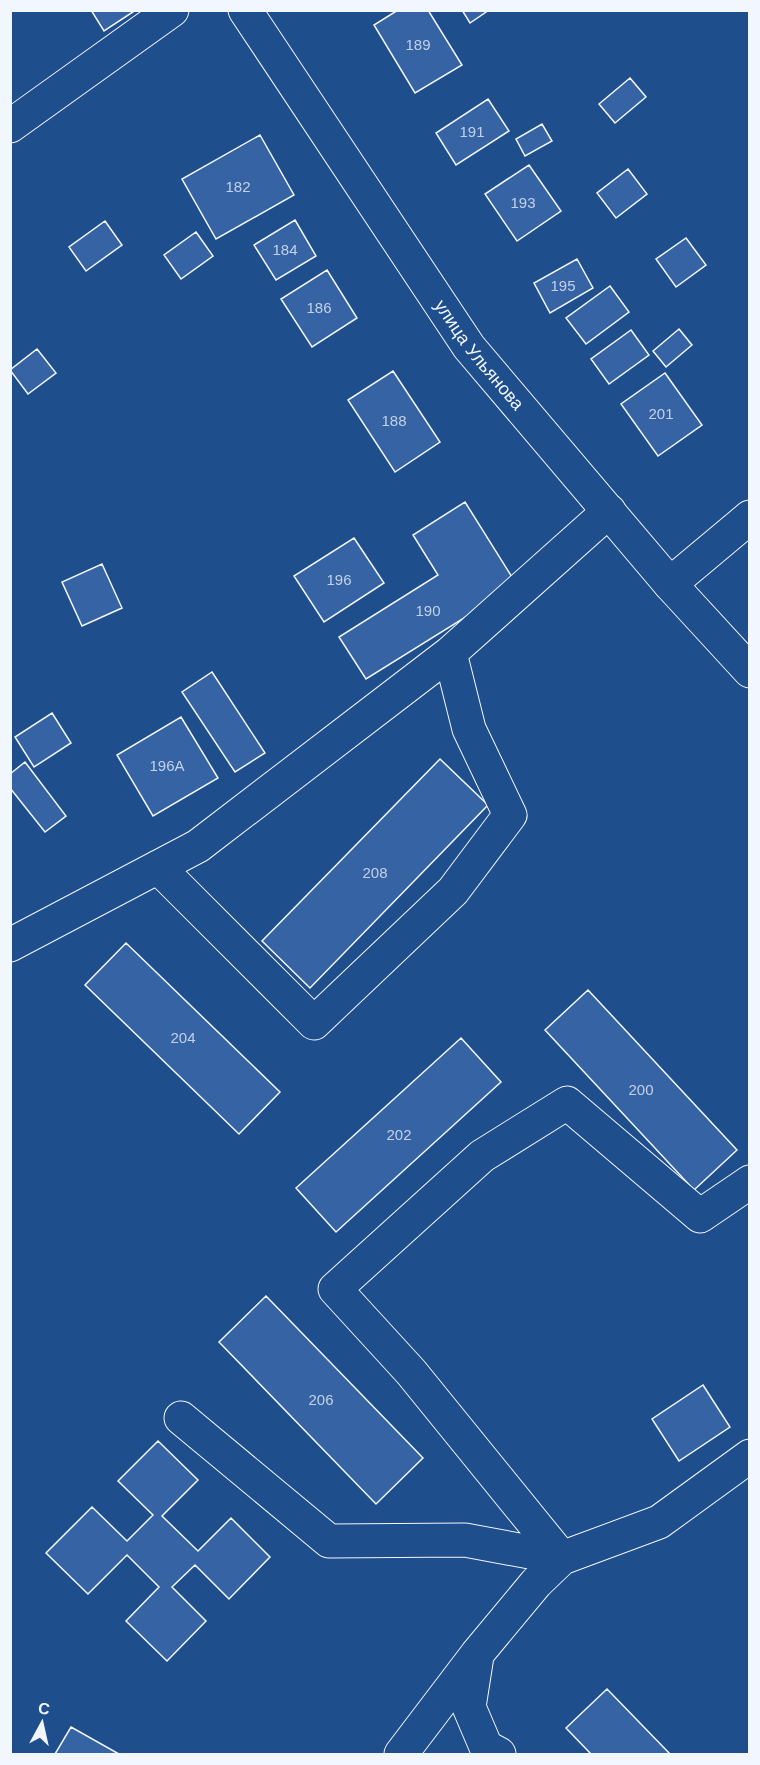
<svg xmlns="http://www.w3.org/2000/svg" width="760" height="1765" font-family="Helvetica,sans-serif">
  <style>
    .building { fill: #3563a3; stroke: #f2f6ff; stroke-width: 1.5 }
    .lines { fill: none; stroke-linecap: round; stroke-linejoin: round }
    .minor-casing { stroke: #f2f6ff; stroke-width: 35 }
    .major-casing { stroke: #f2f6ff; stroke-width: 35 }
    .minor { stroke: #1f4e8c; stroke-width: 33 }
    .major { stroke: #1f4e8c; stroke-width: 33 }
    .labels { text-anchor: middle; stroke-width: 4.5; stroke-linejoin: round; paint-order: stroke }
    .number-label { font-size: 15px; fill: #c3d1e8 }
    .street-label { font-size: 18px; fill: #f2f6ff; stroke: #1f4e8c }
  </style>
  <rect width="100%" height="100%" fill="#1f4e8c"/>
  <path class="building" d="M91 10H136L104 31Z
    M398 10H428L462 65 415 93 374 25Z
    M462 10H489L470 23Z
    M630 78 646 97 615 123 599 104Z
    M488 99 509 131 456 165 436 133Z
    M542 124 552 141 525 156 516 139Z
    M260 135 294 195 216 239 182 179Z
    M529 165 561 211 517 241 485 194Z
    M628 169 647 194 616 218 597 193Z
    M295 220 316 256 276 280 254 245Z
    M105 221 122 245 86 271 69 247Z
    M196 232 213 256 181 279 164 255Z
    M686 238 706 265 676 287 656 259Z
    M577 259 593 288 550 313 534 283Z
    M327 270 357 318 312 347 281 299Z
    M610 286 629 312 586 344 566 318Z
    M679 329 692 345 666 367 653 351Z
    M631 330 649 355 609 384 591 359Z
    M37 349 56 373 28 394 10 370Z
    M393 371 440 442 395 472 348 400Z
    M665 373 702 425 658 456 621 404Z
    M465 502 517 585 366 679 339 637 438 575 413 535Z
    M354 538 384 583 324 622 294 576Z
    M102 564 122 608 82 626 62 582Z
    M212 672 265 753 235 772 182 692Z
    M52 713 71 743 34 767 15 737Z
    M181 717 218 778 153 816 117 755Z
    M440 759 488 805 310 988 262 941Z
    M25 762 66 816 45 832 10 788V774Z
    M126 943 280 1092 239 1134 85 985Z
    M588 990 737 1150 694 1190 545 1030Z
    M461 1038 501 1082 336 1232 296 1188Z
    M266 1296 423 1458 376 1504 219 1342Z
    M703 1385 730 1427 679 1461 652 1419Z
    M158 1441 198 1480 162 1516 198 1551 231 1518 270 1557 229 1599 195 1565 172 1587 206 1621 167 1661 126 1621 159 1587 127 1555 88 1594 46 1553 92 1507 127 1541 153 1515 118 1481Z
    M607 1689 670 1754H591L566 1728Z
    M71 1727 119 1754H55Z"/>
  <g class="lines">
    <defs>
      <path id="minor" d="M10 126 172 10
        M670 584 750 517
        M158 867 314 1023 453 891 510 815 469 729 450 653
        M10 945 198 846 450 653 609 511
        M181 1418 329 1541 465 1540 562 1558 411 1372 335 1289 482 1156 567 1103 700 1216 750 1182
        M477 1656 469 1707 486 1747 499 1754
        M401 1754 477 1654 536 1583 562 1558 659 1522 750 1456"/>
      <g id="major">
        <path id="s1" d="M245 10 469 347 670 584 750 671"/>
      </g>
    </defs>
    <use href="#minor" class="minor-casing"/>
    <use href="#major" class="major-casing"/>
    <use href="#minor" class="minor"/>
    <use href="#major" class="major"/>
  </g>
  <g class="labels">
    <g class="number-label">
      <text x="418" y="50">189</text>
      <text x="472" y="137">191</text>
      <text x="238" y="192">182</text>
      <text x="523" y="208">193</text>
      <text x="285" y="255">184</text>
      <text x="563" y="291">195</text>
      <text x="319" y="313">186</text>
      <text x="661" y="419">201</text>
      <text x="394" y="426">188</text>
      <text x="339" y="585">196</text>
      <text x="428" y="616">190</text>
      <text x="167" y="771">196А</text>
      <text x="375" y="878">208</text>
      <text x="183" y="1043">204</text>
      <text x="641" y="1095">200</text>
      <text x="399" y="1140">202</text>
      <text x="321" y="1405">206</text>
    </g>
    <g class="street-label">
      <text dy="6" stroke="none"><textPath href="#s1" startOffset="417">улица Ульянова</textPath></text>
    </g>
  </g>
  <rect width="760" height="1765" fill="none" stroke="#f2f6ff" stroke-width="24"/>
  <g transform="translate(42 1723) rotate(8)" stroke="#1f4e8c" stroke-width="4.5" paint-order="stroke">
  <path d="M0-4.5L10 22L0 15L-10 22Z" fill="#f2f6ff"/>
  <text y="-9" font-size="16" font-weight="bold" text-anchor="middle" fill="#f2f6ff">С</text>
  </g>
</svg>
